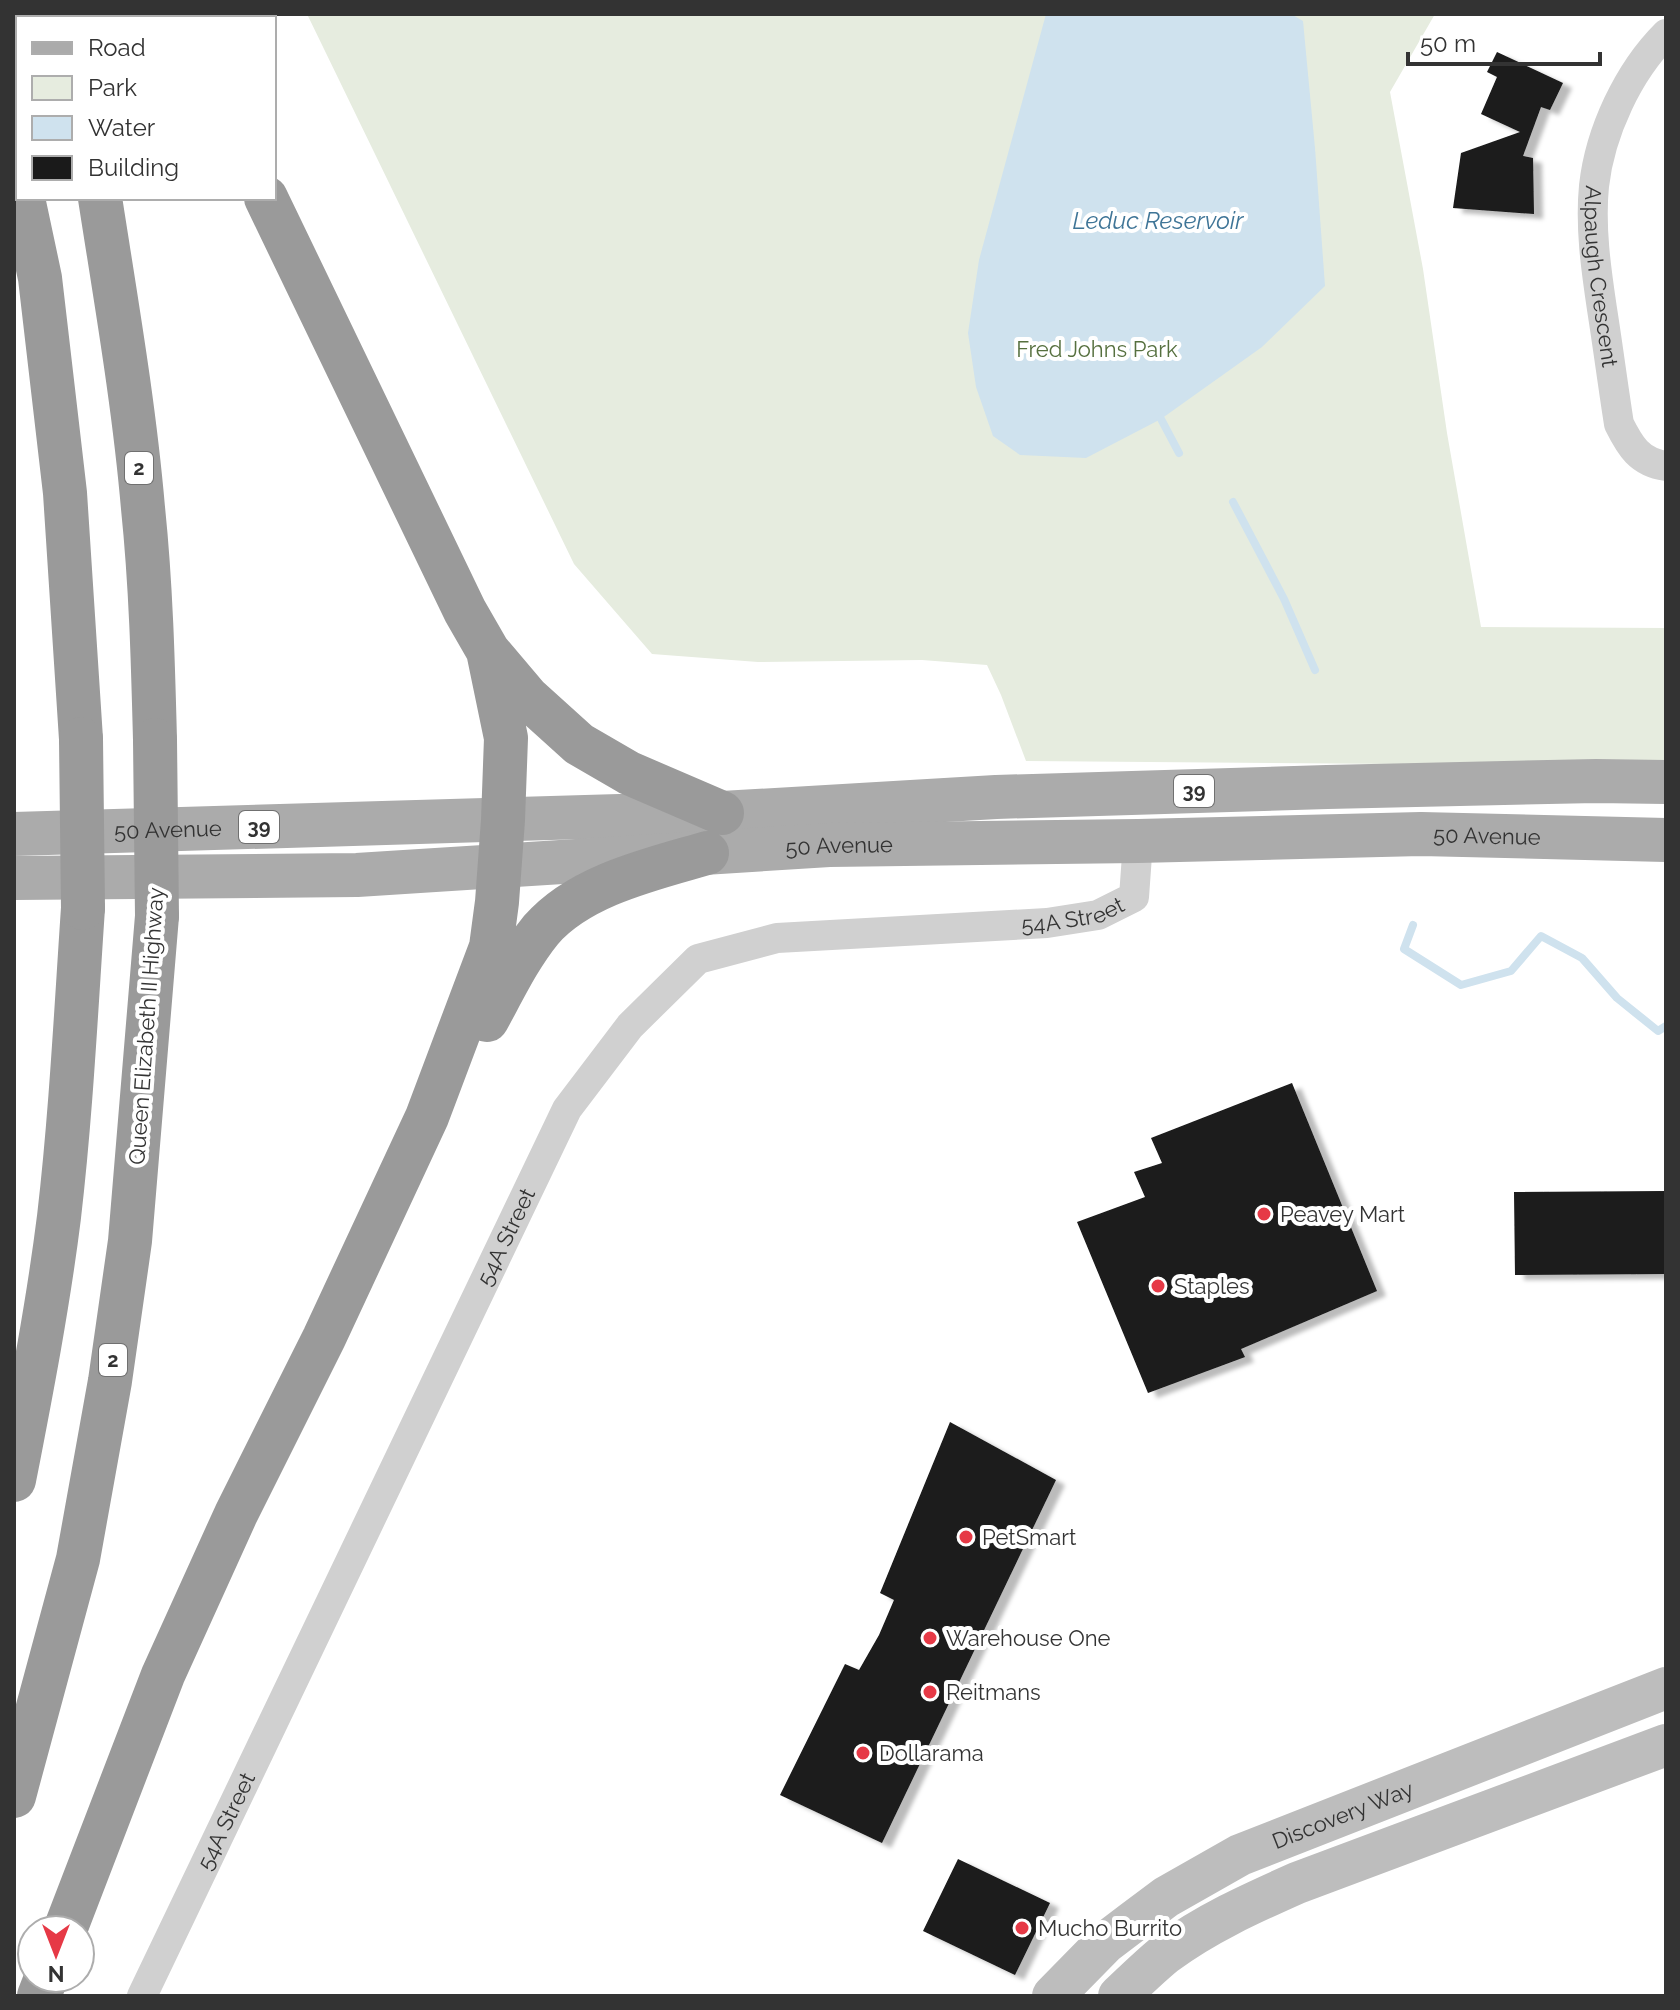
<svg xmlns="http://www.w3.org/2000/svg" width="1680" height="2010" font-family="Raleway,sans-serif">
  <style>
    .green { fill: #e6ecdf }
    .water { fill: #cfe2ee }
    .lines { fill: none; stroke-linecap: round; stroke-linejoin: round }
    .stream { stroke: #cfe2ee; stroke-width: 8 }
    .building { fill: #1a1a1a; filter: url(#shadow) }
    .street { stroke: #d0d0d0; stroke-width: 30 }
    .secondary { stroke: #bdbdbd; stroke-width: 42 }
    .primary { stroke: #ababab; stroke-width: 44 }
    .highway { stroke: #9a9a9a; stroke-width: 44 }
    .highway-bridge { stroke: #9a9a9a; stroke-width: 44 }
    .poi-dot { fill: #e63946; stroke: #fff; stroke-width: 3 }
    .labels { text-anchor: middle; stroke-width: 8; stroke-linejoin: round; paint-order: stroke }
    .shield { fill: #fff; stroke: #707070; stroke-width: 2 }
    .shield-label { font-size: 20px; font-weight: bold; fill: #333 }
    .street-label { font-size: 22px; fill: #333; stroke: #fff }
    .park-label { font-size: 22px; fill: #56703f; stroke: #fff }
    .poi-label { font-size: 22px; fill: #333; stroke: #fff; text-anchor: start }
    .water-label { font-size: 24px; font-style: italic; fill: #3f7597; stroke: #fff }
  </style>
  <defs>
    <filter id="shadow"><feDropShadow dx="9" dy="5" stdDeviation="2" flood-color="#0004"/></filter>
  </defs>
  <rect width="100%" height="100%" fill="#fff"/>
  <path class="green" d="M307 14H1435L1390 92 1423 269 1447 433 1481 627 1666 628V766L1026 761 1001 695 987 665 922 660 758 662 652 654 574 564Z"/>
  <path class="water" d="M1046 14H1291L1303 21 1315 148 1325 286 1262 347 1161 419 1086 458 1020 455 993 436 976 387 968 333 979 260Z"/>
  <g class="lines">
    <path class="stream" d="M1161 419 1179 453
      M1233 502 1284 599 1315 670
      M1413 925 1404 949 1461 985 1511 971 1541 936 1582 958 1617 998 1658 1031 1666 1026"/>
  </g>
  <path class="building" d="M1497 52 1563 83 1550 110 1541 107 1523 156 1533 158 1534 214 1453 208 1461 153 1520 132 1481 114 1497 77 1487 72Z
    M1292 1083 1377 1291 1241 1349 1245 1357 1148 1393 1077 1222 1145 1197 1134 1172 1162 1163 1151 1138Z
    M1666 1191V1274L1515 1275 1514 1192Z
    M950 1422 1056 1480 882 1843 780 1795 845 1664 859 1670 879 1635 894 1600 880 1593Z
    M958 1859 1050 1903 1015 1975 923 1931Z"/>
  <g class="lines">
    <g class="street">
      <path id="s1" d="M1666 34C1628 72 1600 132 1594 186 1590 227 1596 269 1602 309 1608 347 1613 386 1619 424 1630 446 1639 462 1666 466"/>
      <path id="s2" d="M142 1996 567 1109 630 1026 698 959 777 938 1047 923 1098 915 1134 897 1138 841"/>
    </g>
    <g class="secondary">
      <path id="s3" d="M1053 1996 1105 1943 1134 1921 1166 1897 1240 1855 1666 1688"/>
      <path d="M1119 1996C1134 1982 1149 1967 1165 1954 1205 1924 1252 1903 1297 1883L1666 1745"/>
    </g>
    <g class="primary">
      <path id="s4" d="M14 834 722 813 996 797 1327 787 1596 781 1666 782"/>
      <path id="s5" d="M14 878 357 875 829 845 1138 841 1421 834 1666 840"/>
    </g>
    <path class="highway" d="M59 14 60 18
      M178 14 180 18
      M14 151 18 171
      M23 198 40 278 65 493 81 739
      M100 198C116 301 134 404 143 508 151 585 153 663 155 740
      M266 198 465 611 488 651 527 697 579 744 629 773 722 813
      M487 1020C504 989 519 957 541 930 580 885 652 869 707 853
      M14 1480C31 1393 48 1305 59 1217 71 1114 76 1011 83 908
      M14 1796 78 1559 110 1381 130 1241 157 916
      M65 1930 163 1675 236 1514 324 1338 427 1117 491 947 497 902 503 820 506 738 488 651
      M39 1996 46 1978"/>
    <path class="highway-bridge" d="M81 739 83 908
      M155 740 157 916"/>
  </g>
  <g class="poi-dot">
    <circle cx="1264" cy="1214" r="8"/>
    <circle cx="1158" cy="1286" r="8"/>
    <circle cx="966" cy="1537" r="8"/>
    <circle cx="930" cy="1638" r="8"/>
    <circle cx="930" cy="1692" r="8"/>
    <circle cx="863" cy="1753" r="8"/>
    <circle cx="1022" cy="1928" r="8"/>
  </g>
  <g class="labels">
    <g class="shield">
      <rect x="125" y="452" width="28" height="32" rx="6"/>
      <rect x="1174" y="775" width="40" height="32" rx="6"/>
      <rect x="239" y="811" width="40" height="32" rx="6"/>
      <rect x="99" y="1344" width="28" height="32" rx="6"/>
    </g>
    <g class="shield-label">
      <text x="139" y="475">2</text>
      <text x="1194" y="798">39</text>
      <text x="259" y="834">39</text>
      <text x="113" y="1367">2</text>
    </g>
    <g class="street-label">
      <text dy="8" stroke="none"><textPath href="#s1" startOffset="262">Alpaugh Crescent</textPath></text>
      <text dy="8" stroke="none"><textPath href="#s4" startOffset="154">50 Avenue</textPath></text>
      <text dy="8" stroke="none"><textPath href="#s5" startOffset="1474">50 Avenue</textPath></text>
      <text dy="8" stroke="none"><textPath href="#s5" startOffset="826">50 Avenue</textPath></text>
      <text dy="8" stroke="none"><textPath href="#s2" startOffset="1562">54A Street</textPath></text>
      <text transform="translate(146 1026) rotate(-86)" y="8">Queen Elizabeth II Highway</text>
      <text dy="8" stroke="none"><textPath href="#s2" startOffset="842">54A Street</textPath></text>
      <text dy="8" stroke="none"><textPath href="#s3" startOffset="346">Discovery Way</textPath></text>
      <text dy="8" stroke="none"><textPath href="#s2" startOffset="194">54A Street</textPath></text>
    </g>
    <g class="park-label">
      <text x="1097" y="357">Fred Johns Park</text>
    </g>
    <g class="poi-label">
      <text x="1280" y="1222">Peavey Mart</text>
      <text x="1174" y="1294">Staples</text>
      <text x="982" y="1545">PetSmart</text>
      <text x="946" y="1646">Warehouse One</text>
      <text x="946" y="1700">Reitmans</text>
      <text x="879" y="1761">Dollarama</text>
      <text x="1038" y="1936">Mucho Burrito</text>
    </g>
    <g class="water-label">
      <text x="1158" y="229">Leduc Reservoir</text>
    </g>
  </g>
  <rect width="1680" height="2010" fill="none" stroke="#333333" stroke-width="32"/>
  <rect x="16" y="16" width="260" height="184" fill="#ffffff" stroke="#adadad" stroke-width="2"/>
  <rect x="32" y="42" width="40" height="12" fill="#ababab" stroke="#adadad" stroke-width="2"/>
  <text x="88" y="56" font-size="24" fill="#333333">Road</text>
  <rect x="32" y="76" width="40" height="24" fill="#e6ecdf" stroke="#adadad" stroke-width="2"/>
  <text x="88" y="96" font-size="24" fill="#333333">Park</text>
  <rect x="32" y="116" width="40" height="24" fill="#cfe2ee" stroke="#adadad" stroke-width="2"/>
  <text x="88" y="136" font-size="24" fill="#333333">Water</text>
  <rect x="32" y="156" width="40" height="24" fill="#1a1a1a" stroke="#adadad" stroke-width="2"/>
  <text x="88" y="176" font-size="24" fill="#333333">Building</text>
  <g transform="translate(56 1954) rotate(180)"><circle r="38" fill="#ffffff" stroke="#adadad" stroke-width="2"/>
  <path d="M0-6L14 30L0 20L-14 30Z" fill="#e63946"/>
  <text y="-12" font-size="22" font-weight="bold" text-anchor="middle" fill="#333333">N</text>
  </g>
  <path d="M1408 52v12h192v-12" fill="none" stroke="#333333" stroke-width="4"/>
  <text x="1420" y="52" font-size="24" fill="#333333" stroke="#ffffff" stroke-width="6" paint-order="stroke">50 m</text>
</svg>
